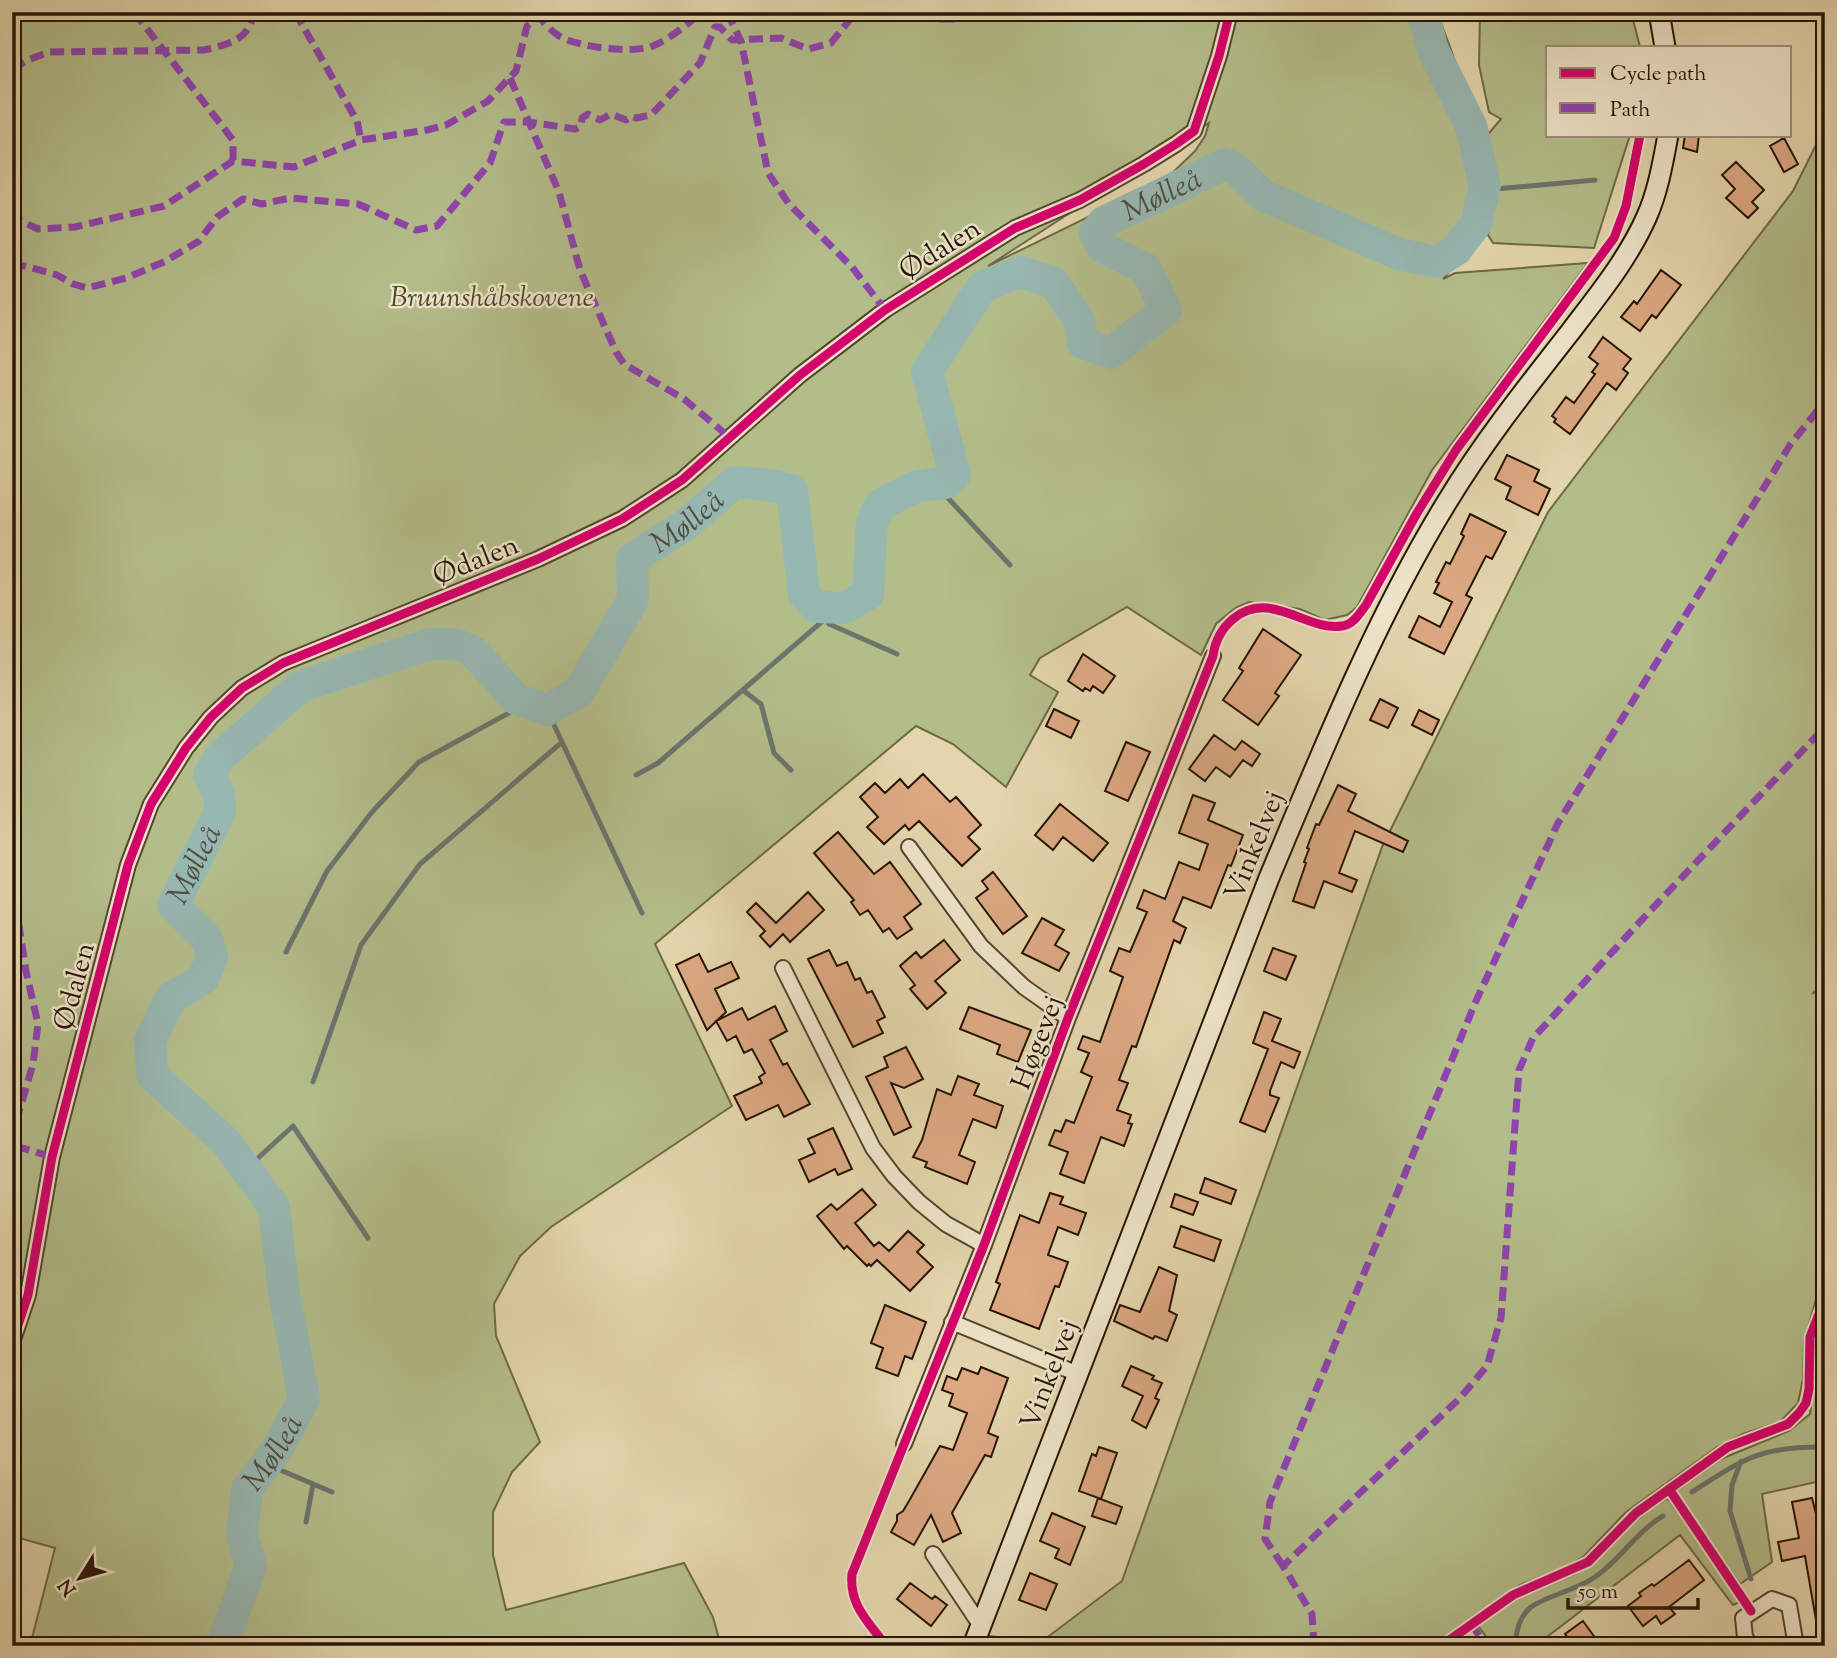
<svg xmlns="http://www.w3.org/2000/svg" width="1837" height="1658" font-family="'Sorts Mill Goudy',serif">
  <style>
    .green { fill: #b3bd8a; stroke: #6e6848; stroke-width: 2; fill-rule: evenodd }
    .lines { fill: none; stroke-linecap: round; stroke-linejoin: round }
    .stream { stroke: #6b756d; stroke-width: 5 }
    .river { stroke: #97b7b1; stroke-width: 32 }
    .building { fill: #dba882; stroke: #281307; stroke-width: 2 }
    .street-casing { stroke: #574430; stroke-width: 18 }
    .secondary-casing { stroke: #281307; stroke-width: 23 }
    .street { stroke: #ede4c9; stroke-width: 14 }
    .secondary { stroke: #ede4c9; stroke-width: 19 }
    .quiet { stroke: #8e44ad; stroke-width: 7; stroke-dasharray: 14 7; stroke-linecap: butt }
    .cycleway-casing { stroke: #ede4c9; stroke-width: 13 }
    .cycleway { stroke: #d6006c; stroke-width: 9 }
    .labels { text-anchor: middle; stroke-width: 5; stroke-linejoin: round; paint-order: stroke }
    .street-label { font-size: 28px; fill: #281307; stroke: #ede4c9 }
    .park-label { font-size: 28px; font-style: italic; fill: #52462e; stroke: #ede4c9 }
    .water-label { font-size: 30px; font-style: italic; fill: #4f4c42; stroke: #ede4c9 }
  </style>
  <rect width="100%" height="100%" fill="#e3d5ac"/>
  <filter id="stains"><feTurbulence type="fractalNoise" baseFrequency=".00286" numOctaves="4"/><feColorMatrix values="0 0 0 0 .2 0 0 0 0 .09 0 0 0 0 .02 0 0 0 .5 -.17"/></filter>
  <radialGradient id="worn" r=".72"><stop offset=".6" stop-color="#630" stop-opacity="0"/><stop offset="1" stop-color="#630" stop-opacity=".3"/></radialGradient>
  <path class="green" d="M12 12H1437L1484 139 1501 119 1489 112 1479 65 1480 12H1631L1640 47H1548V135H1630L1594 248 1493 243 1488 235 1497 194 1486 150 1491 196 1482 232 1443 279 1455 273 1588 263 1432 470 1357 607 1347 615 1325 620 1300 609 1249 602 1235 608 1216 624 1201 655 1127 607 1040 658 1030 675 1058 692 1006 787 953 744 916 726 655 944 732 1106 551 1227 520 1256 494 1304 496 1336 540 1442 512 1472 493 1512V1555L506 1610 684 1563 713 1617 721 1646H30L55 1548 12 1536V1359L31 1301 12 1340ZM1209 123 1205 136 1195 151 1166 179 988 266Z
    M1825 127V983L1812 994 1825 984V1287L1817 1296 1804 1341 1803 1379 1798 1403 1781 1421 1743 1434 1717 1447 1626 1512 1584 1556 1566 1567 1520 1585 1433 1646H986L989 1636 1041 1642 1122 1581 1382 847 1548 512 1793 191Z
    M1825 1311V1480L1762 1494 1772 1562 1740 1584 1675 1492 1721 1459 1789 1431 1810 1414C1814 1383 1810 1338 1825 1311Z
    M1666 1499 1669 1500 1742 1601 1733 1605 1680 1535 1543 1640 1546 1646H1493L1479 1627 1480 1623 1513 1601 1575 1574 1590 1565 1622 1533 1651 1508Z"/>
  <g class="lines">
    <path class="stream" d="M1484 190 1595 180
      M935 484 1010 565
      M816 607 829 624 897 654
      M744 691 761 704 774 753 791 770
      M547 710 642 913
      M636 775 658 763 825 619
      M286 952 327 871 372 812 419 762 527 703
      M313 1082 361 945 420 864 562 742
      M246 1169 293 1126 368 1238
      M1741 1461 1732 1485 1730 1511 1751 1579
      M266 1464 332 1492
      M1692 1492C1743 1459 1761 1446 1825 1447
      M306 1522 313 1484
      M1516 1646C1515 1632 1520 1616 1531 1607 1548 1595 1577 1590 1595 1577 1620 1560 1636 1532 1663 1516"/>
    <path class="river" id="s1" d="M222 1646 251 1565 242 1535 247 1489 278 1448 304 1399 283 1286 274 1207 226 1142 152 1075 150 1040 171 998 203 979 212 957 207 939 173 905 220 812 219 794 209 775 220 757 301 686 430 644H454L473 651 516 699 547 710 578 693 633 600 632 559 687 524 735 482 762 484 792 490 804 594 816 607 844 608 868 594 872 522 880 505 917 486 945 483 955 474 927 372 982 287 1020 272 1054 283 1079 320 1083 343 1111 353 1166 310 1146 269 1102 247 1095 233 1104 222 1225 164 1236 169 1262 195 1399 254 1437 262 1456 250 1476 224 1485 185 1471 126 1433 50 1423 12"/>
  </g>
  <path class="building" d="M1685 135H1699L1697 152 1683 148Z
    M1784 138 1798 164 1784 172 1770 146Z
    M1736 162 1764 190 1752 202 1758 208 1748 218 1726 198 1735 189 1722 175Z
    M1661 270 1681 285 1656 318 1652 315 1640 331 1621 317 1634 301 1637 304Z
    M1603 337 1631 359 1623 369 1628 373 1616 390 1607 383 1570 434 1554 422 1556 419 1552 416 1566 397 1574 403 1595 374 1592 372 1598 364 1589 357Z
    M1507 455 1539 470 1534 481 1550 489 1538 515 1506 499 1511 487 1495 479Z
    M1470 514 1506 532 1492 559 1486 556 1466 595 1472 598 1444 654 1409 637 1419 616 1440 627 1452 602 1434 593 1439 583 1436 582 1446 562 1450 564 1464 536 1461 534Z
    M1263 629 1301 655 1275 693 1279 696 1258 725 1223 700 1243 671 1239 668Z
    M1083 654 1115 676 1103 693 1093 686 1090 691 1085 688 1083 691 1068 681Z
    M1380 699 1398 708 1388 728 1370 720Z
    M1054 709 1079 721 1071 738 1046 726Z
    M1419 710 1439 720 1432 735 1412 725Z
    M1214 735 1235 750 1242 741 1260 754 1252 766 1243 760 1230 777 1216 767 1205 781 1189 769Z
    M1126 742 1150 752 1128 801 1105 791Z
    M923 774 950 802 956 797 981 825 968 837 980 849 962 866 919 821 909 830 905 825 884 844 867 827 878 817 860 797 875 783 885 793 900 779 908 788Z
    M1338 785 1356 794 1348 811 1408 841 1403 852 1355 831 1339 873 1357 880 1352 892 1324 881 1314 908 1293 901 1306 863 1304 862 1309 849 1307 848 1316 824 1319 825Z
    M1193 795 1215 803 1208 820 1243 835 1231 866 1228 865 1211 908 1183 897 1173 921 1186 928 1180 943 1174 940 1136 1047 1132 1046 1119 1080 1128 1083 1117 1110 1131 1115 1128 1123 1132 1124 1124 1146 1101 1137 1084 1183 1060 1174 1068 1152 1049 1145 1055 1130 1061 1132 1066 1120 1074 1123 1092 1077 1081 1072 1089 1053 1078 1049 1083 1036 1100 1042 1123 977 1110 971 1119 948 1130 952 1147 912 1137 908 1144 890 1165 899 1179 862 1199 870 1208 844 1179 833Z
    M1060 804 1108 843 1093 861 1063 837 1053 850 1035 835Z
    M838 832 874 874 890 862 921 904 904 917 912 929 897 939 889 928 883 932 868 910 860 915 851 902 854 900 814 853Z
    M993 872 1027 916 1003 934 976 898 988 889 982 881Z
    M808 892 824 910 790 942 783 934 770 947 760 936 765 931 747 912 756 903 776 923Z
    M1042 918 1064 930 1055 945 1069 953 1059 971 1022 953Z
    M944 940 960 960 935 981 946 993 927 1009 910 989 915 985 900 966 916 952 921 958Z
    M1273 948 1296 956 1286 980 1264 971Z
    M829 950 837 966 847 962 855 980 860 978 867 993 872 991 885 1017 877 1021 883 1033 853 1047 808 959Z
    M699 954 708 972 731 962 739 978 715 989 726 1012 707 1030 676 965Z
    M775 1006 787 1031 770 1040 783 1065 787 1063 810 1104 784 1117 778 1105 746 1120 734 1096 762 1083 759 1077 765 1073 752 1049 744 1053 736 1036 727 1041 716 1021 742 1008 748 1020Z
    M969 1007 1031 1030 1018 1062 997 1054 1000 1045 960 1029Z
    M1264 1012 1281 1019 1272 1041 1300 1052 1294 1068 1281 1062 1270 1091V1095L1279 1098 1265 1132 1240 1122 1268 1049 1253 1043Z
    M906 1047 923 1079 904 1088 891 1083 911 1127 894 1135 866 1077 888 1067 884 1057Z
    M958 1076 979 1084 974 1095 1003 1106 996 1128 973 1119 959 1155 975 1162 967 1184 925 1167 927 1162 913 1157 922 1140 937 1089 951 1095Z
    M833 1128 852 1169 838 1175 835 1169 809 1182 799 1160 815 1153 808 1139Z
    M1205 1178 1236 1190 1231 1204 1200 1193Z
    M862 1189 876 1205 855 1223 874 1246 879 1242 889 1251 908 1231 924 1245 917 1252 933 1267 910 1291 877 1260 871 1266 869 1264 867 1266 847 1246 844 1249 817 1216 831 1204 837 1210Z
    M1050 1193 1063 1197 1060 1204 1086 1213 1078 1235 1058 1227 1048 1255 1068 1262 1059 1287 1055 1286 1039 1329 990 1310 1000 1284 996 1282 1020 1215 1039 1223Z
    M1175 1194 1198 1202 1193 1215 1171 1207Z
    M1181 1226 1221 1240 1214 1261 1174 1247Z
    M1159 1267 1177 1275 1169 1311 1177 1315 1167 1341 1155 1336 1153 1339 1114 1321 1120 1305 1140 1312Z
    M885 1305 926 1322 912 1359 905 1356 898 1376 876 1368 883 1348 871 1343Z
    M1131 1366 1154 1376 1152 1379 1162 1383 1155 1398 1159 1400 1146 1428 1132 1420 1143 1396 1122 1386Z
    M981 1367 1008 1378 988 1433 998 1437 991 1457 985 1455 952 1513 961 1533 943 1542 931 1515 914 1545 891 1532 897 1521V1515L903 1511 909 1501 940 1446 953 1450 967 1413 949 1406 953 1394 942 1390 947 1376 957 1380 962 1368 978 1374Z
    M1099 1447 1117 1453 1101 1499 1079 1491 1092 1454 1096 1456Z
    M1098 1498 1122 1507 1116 1524 1092 1516Z
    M1812 1498 1816 1514 1820 1513 1823 1531 1820 1532 1825 1557V1625L1817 1626 1805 1556 1782 1561 1778 1542 1799 1538 1792 1502Z
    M1052 1513 1085 1527 1070 1565 1055 1558 1059 1549 1040 1541Z
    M1689 1560 1704 1580 1669 1607 1675 1614 1661 1624 1656 1616 1643 1626 1628 1606 1641 1596 1639 1593 1652 1584 1654 1586Z
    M1030 1573 1057 1584 1046 1610 1019 1600Z
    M910 1583 932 1599 935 1596 947 1605 931 1626 897 1599Z
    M1583 1621 1601 1646H1574L1565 1634Z"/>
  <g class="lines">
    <defs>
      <path id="street" d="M909 847 981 946 1024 987 1068 1018
        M783 968 873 1148 894 1176 919 1202 946 1224 984 1245
        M952 1322 1078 1374
        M12 1343 28 1295 52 1157 128 865 151 804 186 748 211 717 242 688 283 663 538 559 622 519 682 480 800 375 885 310 1015 228 1080 200 1144 164 1176 144 1194 131 1219 56 1230 12
        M904 1444 984 1245 1068 1018 1213 656
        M933 1554 981 1626
        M1751 1646 1745 1637 1743 1618 1772 1599 1789 1605 1796 1646"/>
      <path id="secondary" d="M1659 12 1665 47
        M973 1646 1269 878C1322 752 1375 619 1447 502 1484 441 1528 386 1571 331 1599 294 1628 259 1647 216 1658 191 1663 162 1668 135"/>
    </defs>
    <use href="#street" class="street-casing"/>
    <use href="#secondary" class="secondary-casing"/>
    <use href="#street" class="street"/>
    <use href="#secondary" class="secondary"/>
    <path class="quiet" d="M134 12 233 140V161
      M295 12 357 121 361 140
      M727 12 741 41 768 173 789 204 852 267 885 310
      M915 12 941 19 945 12
      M536 13C542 21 550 30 559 36 577 47 633 54 653 46 671 38 687 25 701 12
      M941 19H961L967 12
      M12 69 28 60 49 52 204 50C229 44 249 41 254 12
      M510 78 559 192 580 270 616 352 624 364 684 399 729 437
      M12 211 19 220 38 229 75 227 164 206 233 161 294 167 361 140 427 130 446 125 488 101 516 71 527 26 539 17
      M12 266H25L57 275 73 284 87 288 126 278 166 261 199 241 217 217 243 199 262 204 290 198 358 204 416 230 437 226 490 163 504 122H528L575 129 581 126 582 118 588 114 600 120 611 114 626 120 631 116 636 118 651 115 700 63 715 27H720L732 40 781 38 808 49 831 43 856 12
      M12 903 19 926 26 971 38 1024 33 1064 16 1122V1146L12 1151
      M16 1146 52 1157
      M1283 1566 1265 1539 1270 1502 1476 1001 1558 823 1790 445 1825 401
      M1471 1624 1487 1646
      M1314 1646 1312 1614 1283 1566 1460 1398 1487 1366 1501 1318 1519 1070 1533 1038 1650 911 1825 727"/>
    <defs>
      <path id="cycleway" d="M12 1343 28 1295 52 1157 128 865 151 804 186 748 211 717 242 688 283 663 538 559 622 519 682 480 800 375 885 310 1015 228 1080 200 1144 164 1176 144 1194 131 1219 56 1230 12
        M1669 1489 1751 1611
        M886 1646C869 1622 849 1606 852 1574L984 1245 1068 1018 1213 656C1215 641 1221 629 1233 619 1270 588 1307 632 1342 626 1353 625 1360 613 1366 605L1417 513 1456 450 1614 238 1626 206 1640 135
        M1441 1646 1513 1595 1588 1562 1636 1513 1728 1447 1788 1424 1799 1413 1806 1403 1809 1389 1810 1337 1825 1298"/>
    </defs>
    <use href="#cycleway" class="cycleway-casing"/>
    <use href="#cycleway" class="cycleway"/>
  </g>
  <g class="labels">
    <g class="street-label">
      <text transform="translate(939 248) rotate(-32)" y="10">Ødalen</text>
      <text transform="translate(475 559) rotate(-22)" y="10">Ødalen</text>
      <text transform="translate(1253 845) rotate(-68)" y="10">Vinkelvej</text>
      <text transform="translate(73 986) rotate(-75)" y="10">Ødalen</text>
      <text transform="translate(1036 1042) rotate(-69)" y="10">Høgevej</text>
      <text transform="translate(1048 1374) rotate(-69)" y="10">Vinkelvej</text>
    </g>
    <g class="park-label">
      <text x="492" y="306">Bruunshåbskovene</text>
    </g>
    <g class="water-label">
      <text dy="10" stroke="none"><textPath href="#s1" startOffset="2768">Mølleå</textPath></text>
      <text dy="10" stroke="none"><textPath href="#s1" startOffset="1656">Mølleå</textPath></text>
      <text dy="10" stroke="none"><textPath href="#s1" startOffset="901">Mølleå</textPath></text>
      <text dy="10" stroke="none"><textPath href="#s1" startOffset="208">Mølleå</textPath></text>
    </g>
  </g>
  <rect width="1837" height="1658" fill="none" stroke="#e3d5ac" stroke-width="42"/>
  <rect x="14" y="14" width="1809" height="1630" fill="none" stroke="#281307" stroke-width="3.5"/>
  <rect x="21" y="21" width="1795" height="1616" fill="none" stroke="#281307" stroke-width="2"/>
  <rect x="1546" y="46" width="245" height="91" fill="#ede4c9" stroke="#9e907b" stroke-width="2"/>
  <rect x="1560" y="68" width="35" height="10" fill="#d6006c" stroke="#9e907b" stroke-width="2"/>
  <text x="1610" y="80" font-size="21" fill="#281307">Cycle path</text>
  <rect x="1560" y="103" width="35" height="10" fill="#8e44ad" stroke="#9e907b" stroke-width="2"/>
  <text x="1610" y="116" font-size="21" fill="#281307">Path</text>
  <g transform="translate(80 1578) rotate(233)" stroke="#ede4c9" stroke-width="5" paint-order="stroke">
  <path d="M0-5L12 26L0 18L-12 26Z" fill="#281307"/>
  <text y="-10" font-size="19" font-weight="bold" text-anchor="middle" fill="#281307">N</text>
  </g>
  <path d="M1568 1598v10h130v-10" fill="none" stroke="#281307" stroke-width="3.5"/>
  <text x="1578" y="1598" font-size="21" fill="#281307" stroke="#ede4c9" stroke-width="5" paint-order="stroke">50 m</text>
  <rect width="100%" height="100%" filter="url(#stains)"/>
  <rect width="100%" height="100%" fill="url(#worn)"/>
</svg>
